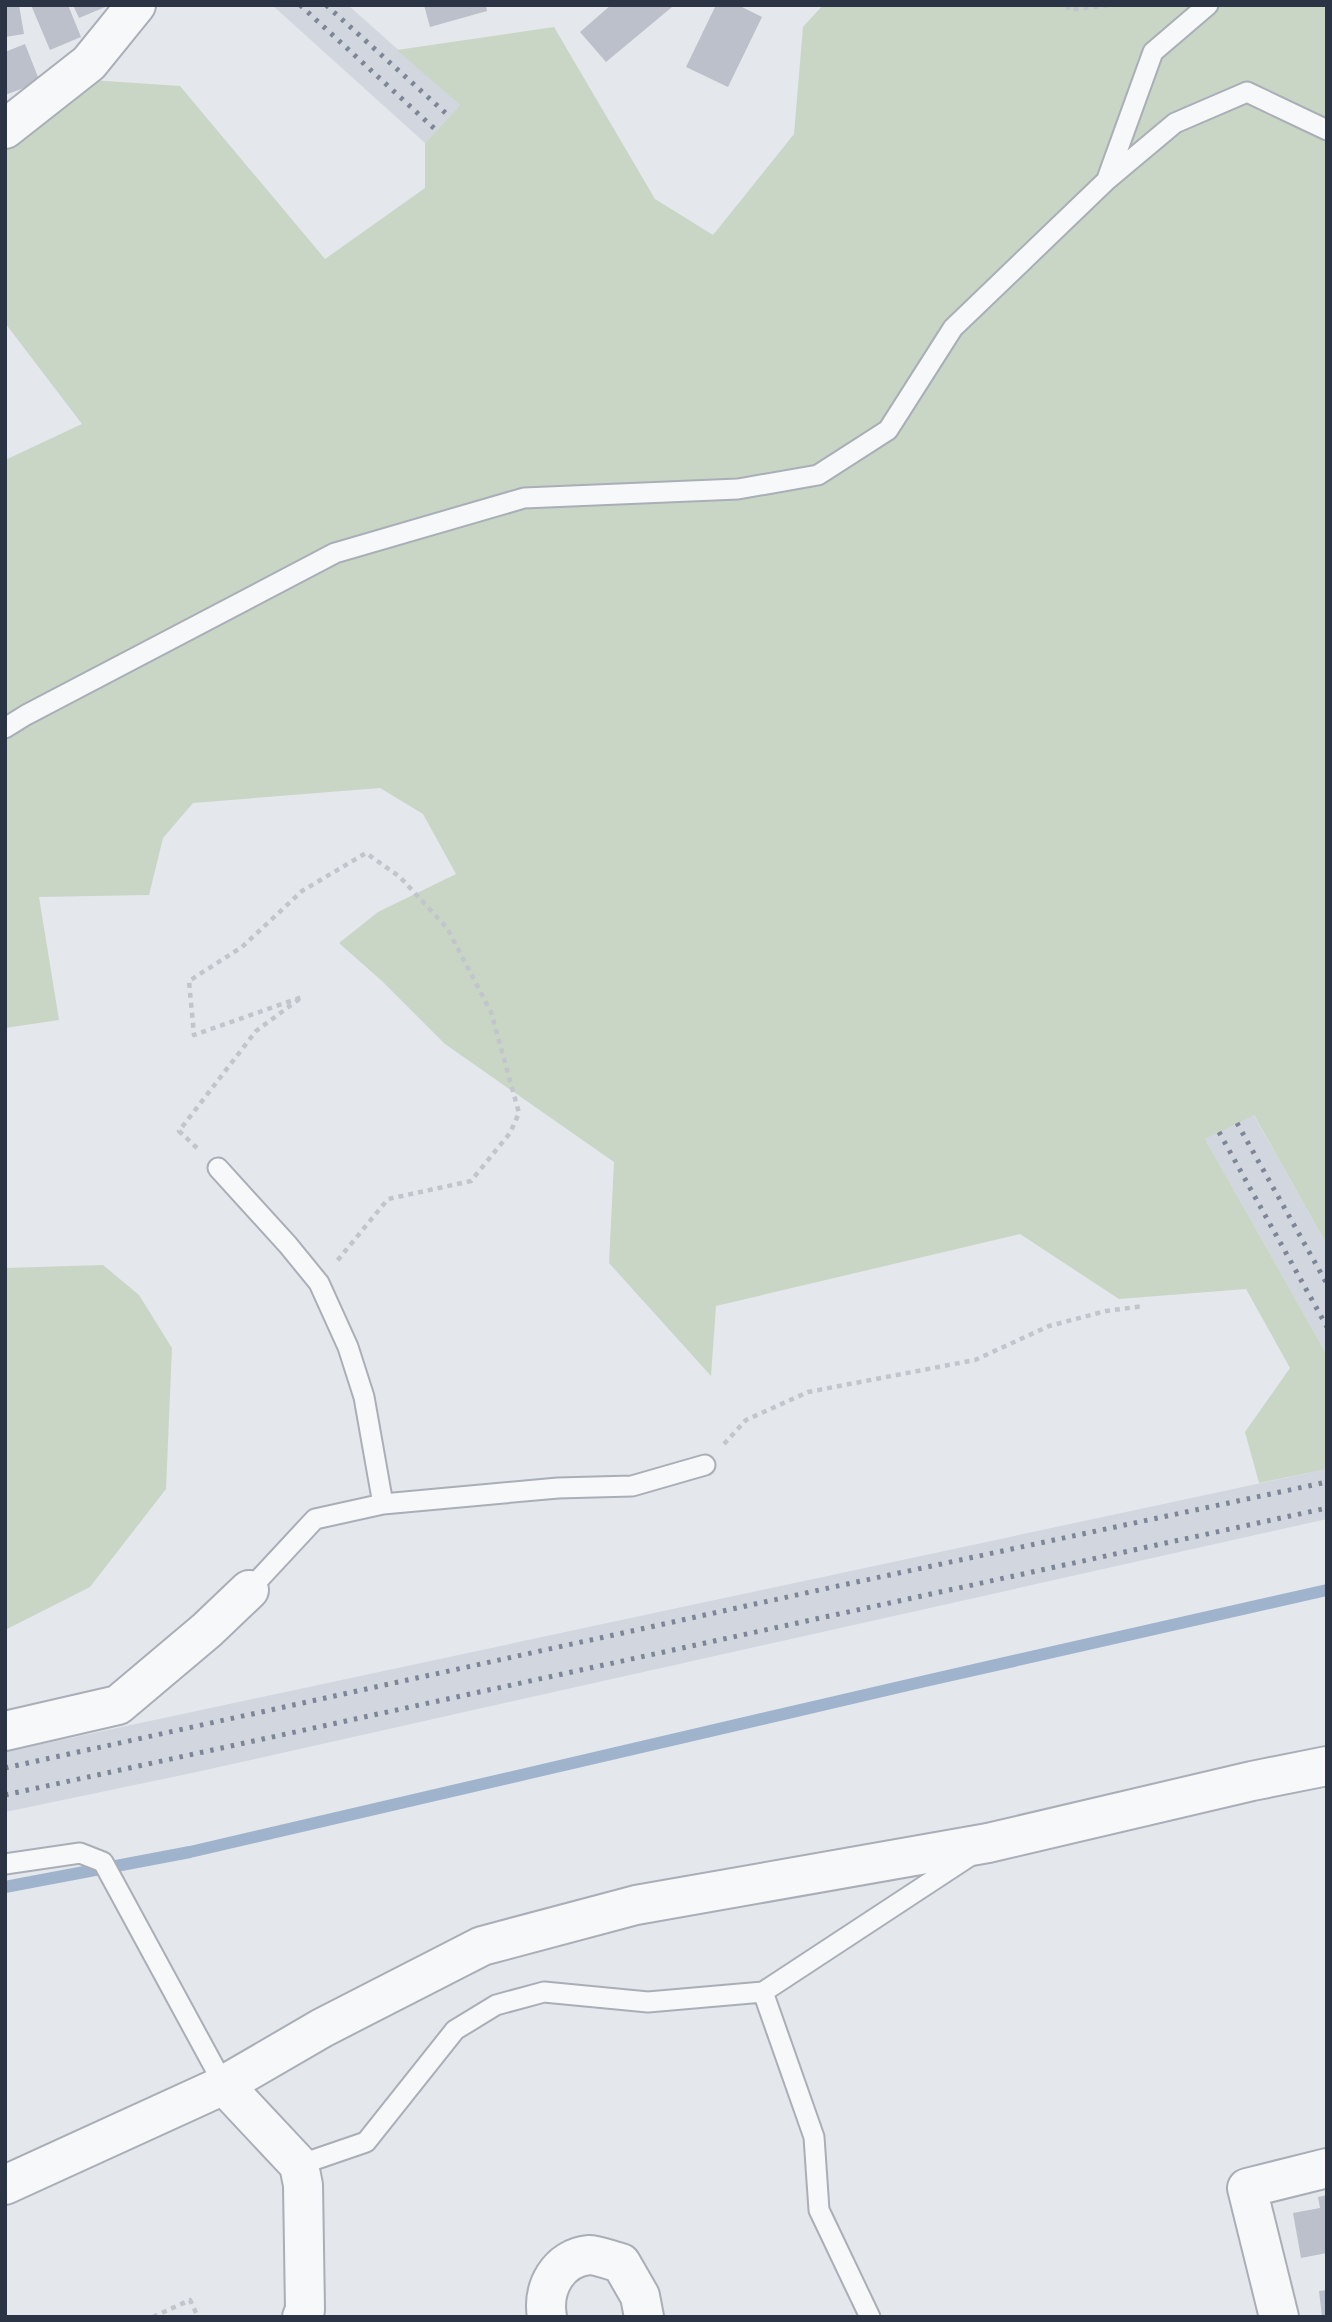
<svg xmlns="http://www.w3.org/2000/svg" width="1332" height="2322" font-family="'Work Sans',sans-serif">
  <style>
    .built { fill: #d2d6de }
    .green { fill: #c9d6c5 }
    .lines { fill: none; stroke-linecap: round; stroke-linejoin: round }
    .stream { stroke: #9fb4cc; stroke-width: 12 }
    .building { fill: #bbc0ca }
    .lane-casing { stroke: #a9aeb7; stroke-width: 23 }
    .street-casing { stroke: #a9aeb7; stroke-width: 42 }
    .path { stroke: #c2c5cb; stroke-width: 4.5; stroke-dasharray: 5 5; stroke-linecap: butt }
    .lane { stroke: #f7f8fa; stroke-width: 19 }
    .street { stroke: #f7f8fa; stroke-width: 38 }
    .rail { stroke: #7d8696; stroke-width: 5; stroke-dasharray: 3.5 7; stroke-linecap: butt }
  </style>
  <rect width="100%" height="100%" fill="#e4e7ec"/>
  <path class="built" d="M272 5H348L460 105 425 143Z
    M1253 1114 1327 1245V1355L1205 1139Z
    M1327 1469V1519L192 1773 5 1812V1752Z"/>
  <path class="green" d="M823 5H1327V1245L1254 1115 1205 1139 1327 1355V1469L1259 1483 1245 1432 1290 1368 1246 1289 1119 1299 1020 1234 716 1306 711 1376 609 1263 614 1162 445 1044 383 982 339 943 378 912 456 874 423 814 380 788 193 803 163 838 149 895 39 897 59 1020 5 1028V460L82 424 5 323V148L91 80 180 86 325 259 425 188V143L460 105 397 50 554 27 655 199 713 235 794 134 803 27Z
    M103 1265 139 1295 172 1348 166 1489 90 1587 5 1630V1268Z"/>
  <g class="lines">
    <path class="stream" d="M5 1887 190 1852 921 1682 1327 1590"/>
  </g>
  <path class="building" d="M5 5H19L24 34 5 37Z
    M31 5H68L81 37 50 50Z
    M73 5H110L79 18Z
    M424 5H486L487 11 430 27Z
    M611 5H671L672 7 606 62 580 32Z
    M716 5H738L762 17 728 87 686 67Z
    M25 44 40 82 5 95V52Z
    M1327 2195V2253L1301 2258 1293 2213 1320 2208 1318 2197Z
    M1327 2290V2317H1322L1319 2291Z"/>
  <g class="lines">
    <defs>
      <path id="lane" d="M1107 179 1153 52 1208 5
        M5 728 26 715 335 553 524 498 738 489 818 475 888 430 953 328 1107 180 1175 123 1247 92 1327 130
        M218 1168 288 1245 319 1283 348 1347 364 1397 383 1504
        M249 1590 315 1519 383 1504 558 1488 632 1486 705 1465
        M5 1864 80 1853 103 1862 224 2085
        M763 1992 814 2137 819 2210 870 2317
        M299 2165 366 2142 455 2030 496 2005 544 1992 648 2002 763 1992 970 1856"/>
      <path id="street" d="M5 129 89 63 136 5
        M5 1731 118 1705 207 1630 249 1590
        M224 2085 299 2165 303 2185 305 2310 302 2317
        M5 2185 224 2085 322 2028 482 1946 636 1905 988 1843 1252 1781 1327 1766
        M547 2317C542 2288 558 2258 589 2255 598 2255 612 2261 621 2263L640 2296 644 2317
        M1279 2317 1247 2188 1327 2168"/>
    </defs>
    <use href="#lane" class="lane-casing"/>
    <use href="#street" class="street-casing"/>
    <path class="path" d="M1067 5 1069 10 1109 5
      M197 1148 179 1131 256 1031 302 997 194 1035 189 981 242 947 302 891 366 853 400 877 447 928 491 1012 519 1113 510 1133 471 1181 388 1199 337 1261
      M724 1444 746 1420 808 1392 975 1360 1049 1326 1106 1311 1144 1306
      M153 2317 190 2300 198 2317"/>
    <use href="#lane" class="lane"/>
    <use href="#street" class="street"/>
    <path class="rail" d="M300 5 437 131
      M326 5 450 117
      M1237 1123 1327 1284
      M1219 1132 1327 1327
      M5 1768 833 1587 1327 1482
      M5 1795 1327 1508"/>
  </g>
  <rect width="1332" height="2322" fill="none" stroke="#2b3445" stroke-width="14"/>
</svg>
